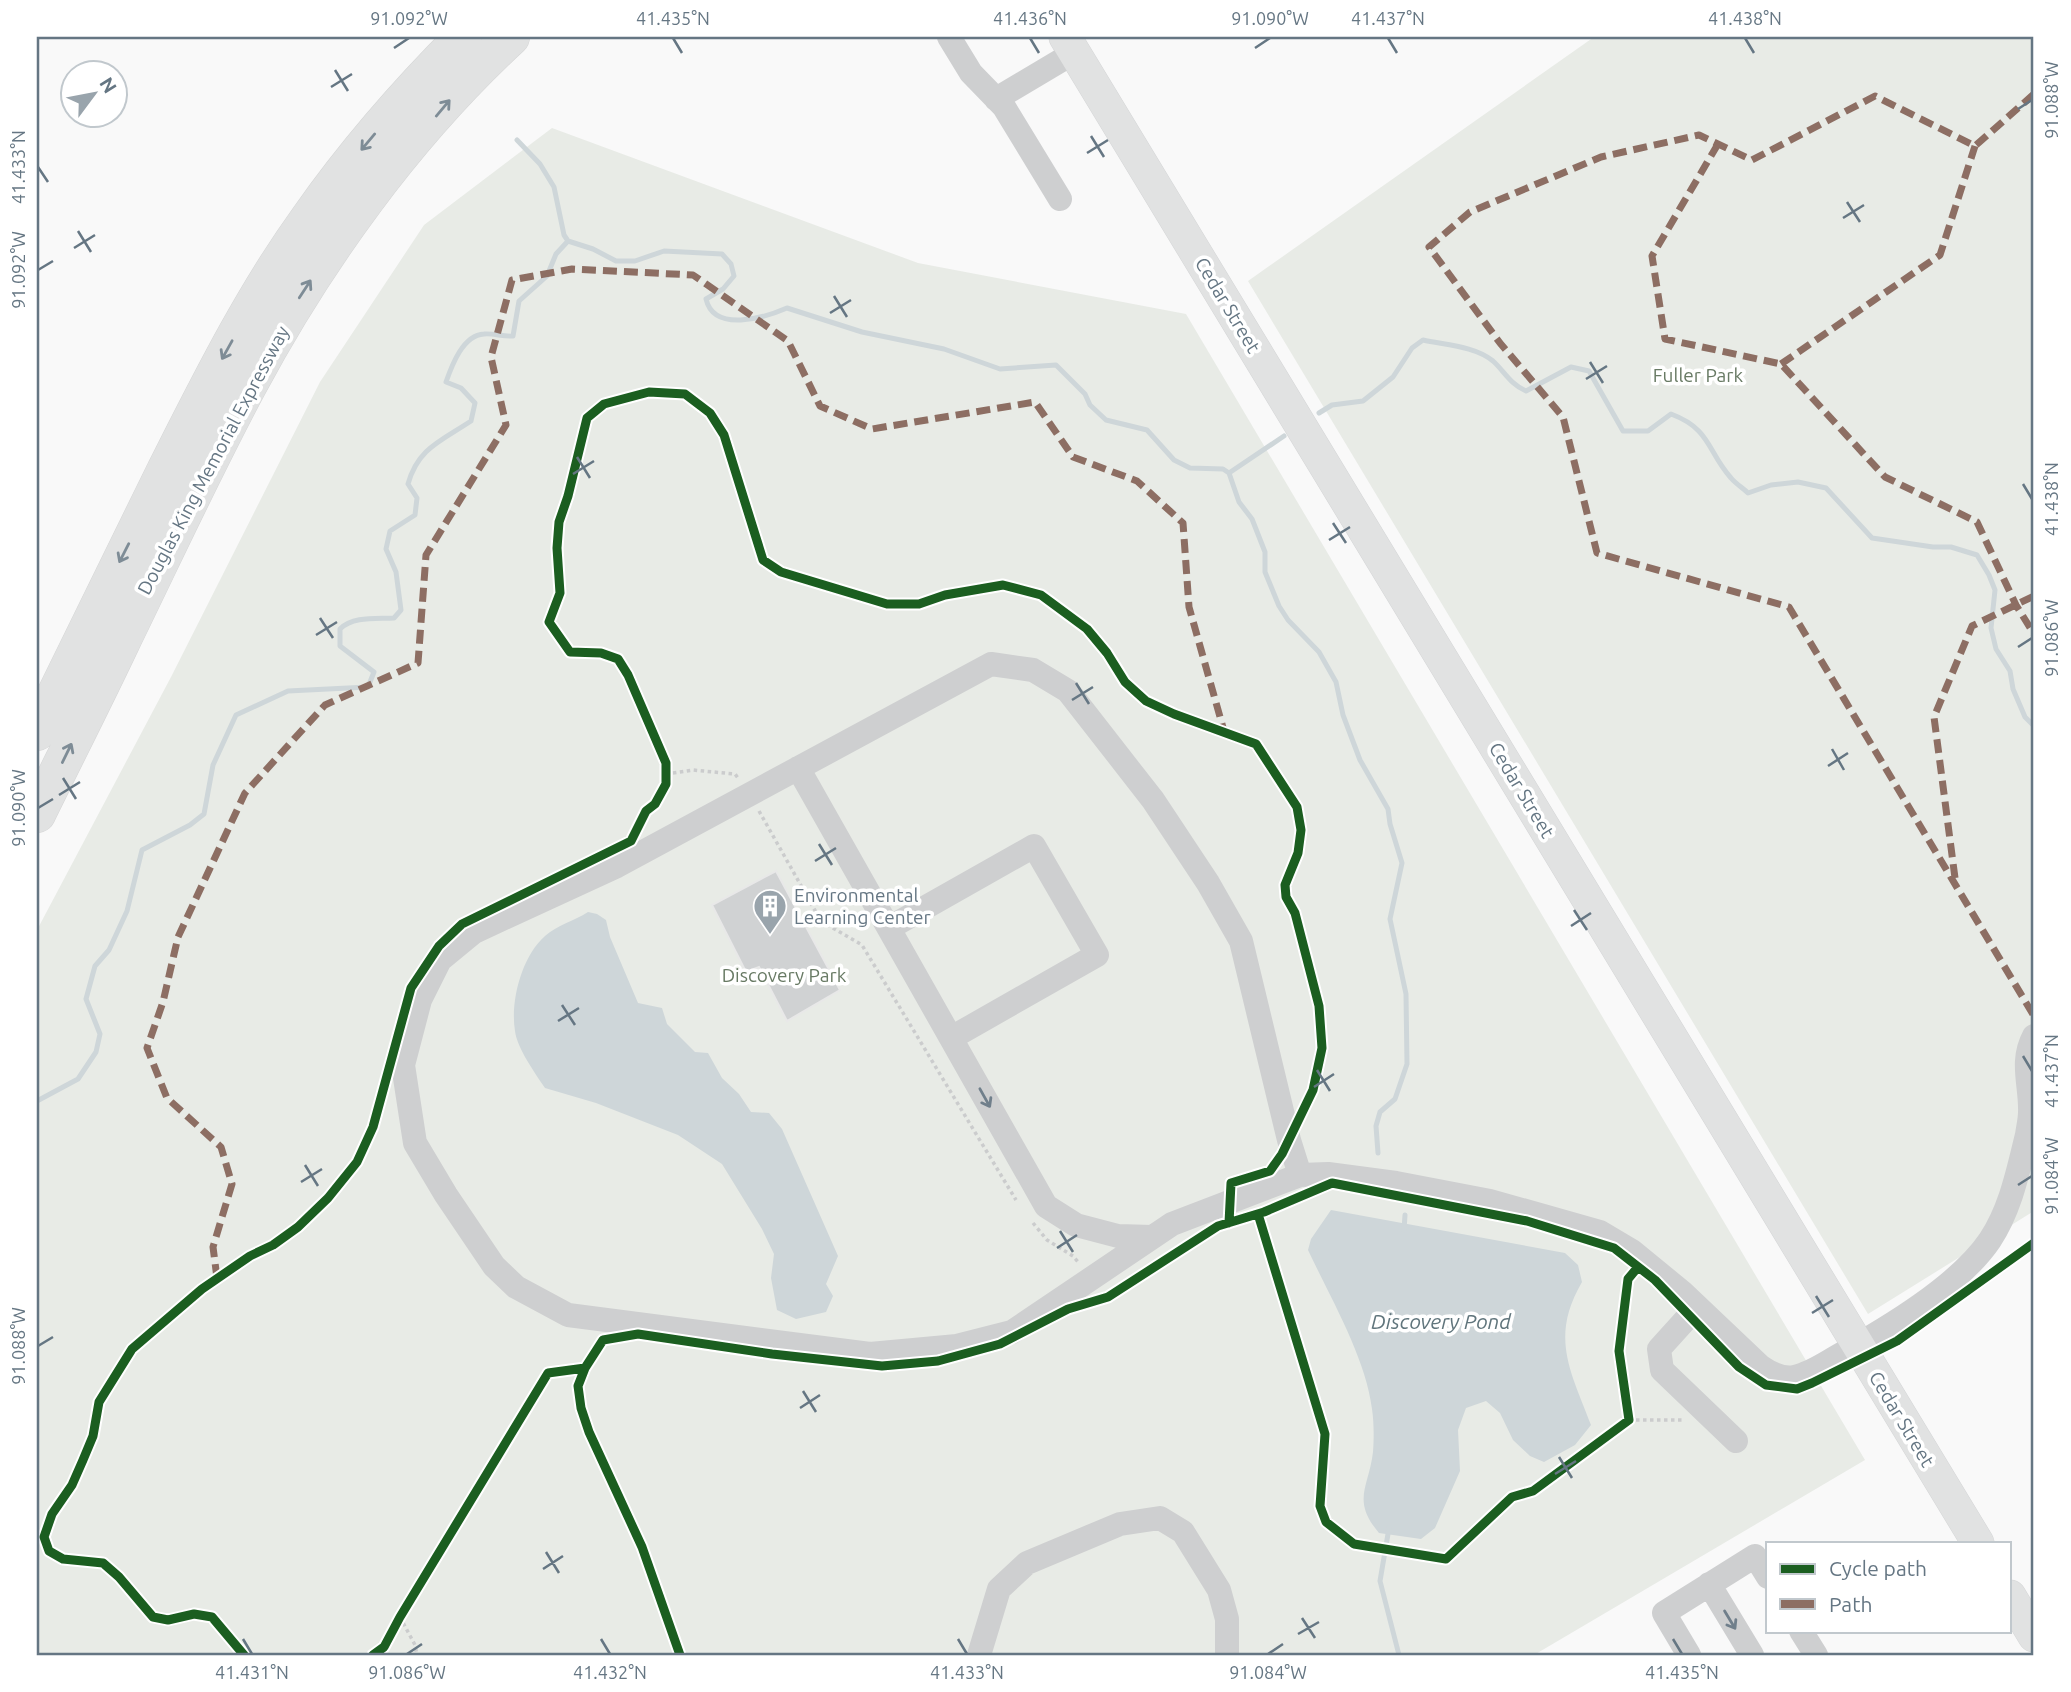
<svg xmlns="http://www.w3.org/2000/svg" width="2071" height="1692" font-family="Ubuntu,sans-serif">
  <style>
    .green { fill: #e8ebe6 }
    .water { fill: #ced6d9 }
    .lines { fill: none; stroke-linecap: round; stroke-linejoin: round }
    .stream { stroke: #ced6d9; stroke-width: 5 }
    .building { fill: #d0d2d3; stroke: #e8e8e8; stroke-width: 2 }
    .major-casing { stroke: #d5d6d7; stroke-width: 33 }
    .highway-casing { stroke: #d5d6d6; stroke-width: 38 }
    .path { stroke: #cbcccd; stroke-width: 3.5; stroke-dasharray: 3.5 3.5; stroke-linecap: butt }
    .minor { stroke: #cecfd0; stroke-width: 24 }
    .major { stroke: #e1e2e2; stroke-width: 32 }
    .highway { stroke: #e1e2e2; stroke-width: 37 }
    .quiet { stroke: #8d6e63; stroke-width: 7; stroke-dasharray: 14 7; stroke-linecap: butt }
    .cycleway-casing { stroke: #fff; stroke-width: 13 }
    .cycleway { stroke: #1b5e20; stroke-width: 9 }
    .oneway { stroke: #7e8c96 }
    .oneway2 { stroke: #707f8b }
    .ticks { fill: none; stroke: #657683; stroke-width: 2.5 }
    .labels { text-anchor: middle; stroke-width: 7; stroke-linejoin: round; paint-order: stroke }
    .street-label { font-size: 19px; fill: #657683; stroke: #fff }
    .park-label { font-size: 19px; fill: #687a64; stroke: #fff }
    .poi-label { font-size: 19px; fill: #657683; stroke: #fff; text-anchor: start }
    .water-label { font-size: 21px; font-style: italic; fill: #60757c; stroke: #fff }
    .neatline { fill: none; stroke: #657683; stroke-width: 2.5 }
    .ticks-label { font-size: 18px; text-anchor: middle; fill: #657683 }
  </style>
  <rect width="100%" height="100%" fill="#f9f9f9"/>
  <path class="green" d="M1594 37H2034V1211L1868 1314 1248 281Z
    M552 128 918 263 1186 314 1865 1460 1534 1655H37V930L171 677 320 382 424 225Z"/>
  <path class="water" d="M588 912 597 914 606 920 610 937 638 1003 662 1008 667 1024 695 1052 708 1053 722 1078 739 1094 751 1112 769 1113 782 1129 838 1256 826 1284 833 1296 826 1312 796 1319 777 1310 771 1278 774 1254 762 1229 722 1164 678 1135 596 1103 545 1088C535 1073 517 1048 515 1031 510 1001 522 956 545 936 557 925 574 921 588 912Z
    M1331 1210 1565 1253 1578 1265 1582 1282C1550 1337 1570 1370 1591 1425L1575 1445 1544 1462 1530 1456 1513 1440 1500 1413 1486 1401 1466 1408 1458 1430 1460 1471 1435 1528 1421 1539 1379 1533C1351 1500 1369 1487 1373 1452 1374 1439 1374 1422 1372 1409 1366 1358 1330 1297 1308 1250L1311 1239Z"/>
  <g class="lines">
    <path class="stream" d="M517 140 540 164 554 187 564 235 568 241 593 249 616 261H635L664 251 722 254 731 264 734 276 723 289 706 299C714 333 764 318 787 308L862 332 944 349 1000 369 1056 365 1085 394 1090 405 1106 420 1147 430 1174 460 1190 468 1223 469 1229 473 1239 502 1252 519 1265 552V572L1279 606 1288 620 1319 652 1336 682 1343 715 1360 760 1388 809 1390 824 1402 863 1390 919 1406 994 1407 1064 1395 1099 1380 1112 1376 1126 1378 1153
      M1319 413 1332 405 1363 401 1393 377 1412 348 1423 340C1445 345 1475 346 1493 361 1505 372 1510 384 1526 391L1571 367 1589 371 1623 431H1648L1671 414C1711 429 1707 451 1731 478 1736 484 1743 488 1748 493L1771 485 1798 482 1826 488 1872 538 1933 547H1951L1977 555 1989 575 1995 590 1991 628 1996 649 2010 671 2013 689 2025 717 2034 726
      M1229 473 1284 436
      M37 1101 78 1079 96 1052 100 1034 86 999 95 966 109 950 127 911 142 850 190 825 204 814 213 765 236 715 288 691 368 687 374 672 340 646V629C353 616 376 619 394 618L401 610 396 572 386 549 390 531 415 515 417 498 408 484C418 448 441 441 471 421L475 403 461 388 446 382C452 365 463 335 484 334 494 333 503 337 513 336L519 301 547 276 556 254 568 241
      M1404 1230 1405 1215
      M1389 1528 1380 1581 1399 1655"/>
  </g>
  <path class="building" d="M776 871 840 990 787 1021 759 967 746 972 712 905Z"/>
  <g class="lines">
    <defs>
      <path id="major" d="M1065 37 1978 1543
        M2010 1596 2034 1636"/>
      <path id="highway" d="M37 732C79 645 122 558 165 471 209 384 252 297 309 218 354 154 407 93 463 37
        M37 814C65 757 94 700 121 643 163 557 203 470 248 386 316 259 405 135 511 37"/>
    </defs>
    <use href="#major" class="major-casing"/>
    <use href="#highway" class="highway-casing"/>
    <path class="path" d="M666 774 693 770 735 774 738 778
      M759 811 821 921 862 945 1016 1200
      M1033 1223 1047 1240 1073 1256 1079 1263
      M1629 1420H1683
      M400 1617 415 1645 417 1655"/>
    <path class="minor" d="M949 37 971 73 1004 107 1060 199
      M996 99 1075 52
      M798 768 1046 1206 1076 1225 1118 1236 1152 1237
      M889 928 1034 846 1097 955 951 1038
      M2034 1122 2027 1135C2028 1127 2030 1120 2030 1112 2031 1085 2020 1062 2034 1036
      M1300 1175 1289 1140 1241 941 1208 883 1153 800 1068 691 1033 670 991 664 617 866 474 932 440 960 420 1000 403 1065 415 1143 446 1195 494 1266 516 1287 568 1315 870 1354 957 1346 1012 1332 1172 1224 1300 1175 1328 1174 1396 1183 1490 1201 1600 1232 1632 1251 1682 1292 1760 1366C1770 1373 1782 1379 1794 1377 1810 1374 1824 1364 1838 1356 1886 1329 1959 1286 1990 1240 2011 1208 2018 1171 2027 1135
      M1697 1307 1659 1349 1662 1370 1736 1441
      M1709 1584 1752 1655
      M1801 1631 1816 1655
      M979 1655 999 1589 1027 1563 1120 1524 1160 1518 1183 1532 1219 1590 1227 1619V1655
      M1689 1655 1664 1613 1755 1556 1768 1577"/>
    <use href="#major" class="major"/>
    <use href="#highway" class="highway"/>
    <path class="quiet" d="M2034 94 1975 146 1875 96 1752 160 1699 135 1601 157 1470 212 1429 247 1500 343 1563 417 1597 553 1789 607 2034 1016
      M1718 144 1652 256 1665 339 1781 364 1885 477 1977 522 2016 605 2034 634
      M1781 364 1940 255 1975 146
      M1955 878 1934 717 1972 626 2034 596
      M217 1278 213 1247 232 1184 221 1147 167 1098 147 1048 163 1002 178 937 245 793 325 705 418 663 426 555 506 425 491 357 512 280 572 269 693 275 788 341 820 406 872 429 1035 402 1073 457 1137 481 1183 523 1189 607 1224 731"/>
    <defs>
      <path id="cycleway" d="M1258 1214 1325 1434 1320 1506 1326 1522 1354 1544 1446 1559 1512 1497 1533 1491 1629 1420 1619 1351 1628 1279 1638 1267
        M585 1368 578 1386 581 1408 589 1432 642 1547 680 1655
        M244 1655 212 1617 194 1614 168 1620 153 1617 119 1577 103 1563 63 1559 49 1551 44 1537 52 1514 72 1485 83 1460 93 1436 99 1402 132 1349 202 1289 250 1256 273 1245 298 1227 328 1198 357 1162 373 1127 411 988 439 946 462 924 631 841 646 811 655 804 666 784V763L628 675 618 659 601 653 570 652 549 622 560 593 557 548 559 522 568 496 587 418 604 404 649 392 685 394 710 413 724 435 763 560 781 572 887 604H919L945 595 1003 585 1041 595 1087 629 1107 653 1125 682 1146 701 1174 714 1256 744 1297 807 1301 830 1298 853 1285 885 1286 897 1295 913 1319 1006 1322 1048 1313 1090 1282 1154 1270 1171 1231 1183 1229 1223
        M373 1655 384 1647 400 1617 548 1373 585 1368 603 1340 638 1334 772 1354 882 1366 938 1361 1000 1344 1068 1309 1108 1297 1218 1226 1264 1212 1332 1183 1527 1221 1614 1248 1655 1280 1739 1367 1766 1385 1797 1389 1812 1383 1897 1341 2034 1243"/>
    </defs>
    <use href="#cycleway" class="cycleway-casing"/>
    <use href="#cycleway" class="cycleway"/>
  </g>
  <defs><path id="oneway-shaft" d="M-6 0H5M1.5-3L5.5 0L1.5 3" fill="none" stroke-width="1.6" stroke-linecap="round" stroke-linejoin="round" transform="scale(1.75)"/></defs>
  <g class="oneway">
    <use href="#oneway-shaft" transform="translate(443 108) rotate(-50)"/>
    <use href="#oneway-shaft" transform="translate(368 142) rotate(130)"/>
    <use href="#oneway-shaft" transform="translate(305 289) rotate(-57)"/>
    <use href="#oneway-shaft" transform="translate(227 350) rotate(119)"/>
    <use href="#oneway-shaft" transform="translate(124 553) rotate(117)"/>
    <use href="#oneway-shaft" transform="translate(67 753) rotate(-64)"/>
  </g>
  <g class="oneway2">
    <use href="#oneway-shaft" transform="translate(985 1098) rotate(61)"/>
    <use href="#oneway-shaft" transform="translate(1730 1620) rotate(59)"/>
  </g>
  <path class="ticks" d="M673 38 682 53M1030 38 1039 53M1388 38 1397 53M1745 38 1754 53M394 48 409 38M1255 48 1270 38M335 70 348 91M331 87 352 74M2018 109 2032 100M1091 136 1104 157M1087 153 1108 140M38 167 48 182M1847 202 1860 222M1843 218 1864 205M78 231 91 252M74 248 95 235M38 270 53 261M834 296 847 317M830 313 851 300M1590 362 1603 383M1586 379 1607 366M577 457 590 478M573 474 594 461M2023 484 2032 499M1333 523 1346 543M1329 540 1350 527M320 618 333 638M316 635 337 622M2018 647 2032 638M1076 683 1089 704M1072 700 1093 687M1832 749 1844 770M1828 766 1848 753M63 778 76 799M59 795 80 782M38 808 53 799M819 844 832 865M815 861 836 848M1574 910 1587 930M1571 926 1591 913M562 1005 575 1025M558 1021 579 1008M2023 1056 2032 1071M1317 1070 1330 1091M1314 1087 1334 1074M305 1165 318 1186M301 1182 322 1169M2018 1185 2032 1176M1060 1231 1073 1252M1057 1248 1077 1235M1816 1296 1829 1317M1812 1313 1833 1300M38 1346 53 1337M803 1391 816 1412M800 1408 820 1395M1559 1457 1572 1478M1555 1474 1576 1461M546 1552 559 1573M543 1569 563 1556M1302 1618 1315 1638M1298 1634 1319 1622M243 1639 252 1654M601 1639 610 1654M958 1639 967 1654M1673 1639 1682 1654M407 1654 422 1644M1268 1654 1283 1644"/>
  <defs>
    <symbol id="building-pin" viewBox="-11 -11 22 30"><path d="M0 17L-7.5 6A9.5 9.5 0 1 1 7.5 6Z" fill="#99a4ac" stroke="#fff"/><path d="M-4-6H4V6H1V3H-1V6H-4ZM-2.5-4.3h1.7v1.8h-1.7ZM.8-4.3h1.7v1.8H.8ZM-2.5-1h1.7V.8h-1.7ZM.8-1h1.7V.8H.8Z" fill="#fff"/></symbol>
  </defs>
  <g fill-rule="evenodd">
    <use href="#building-pin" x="751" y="887" width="38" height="52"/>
  </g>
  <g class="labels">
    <g class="street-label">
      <text transform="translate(1228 305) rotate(59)" y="7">Cedar Street</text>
      <text transform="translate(213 460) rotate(-62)" y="7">Douglas King Memorial Expressway</text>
      <text transform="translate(1522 790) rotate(59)" y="7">Cedar Street</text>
      <text transform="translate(1902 1419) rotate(59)" y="7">Cedar Street</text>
    </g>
    <g class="park-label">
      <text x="1698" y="382">Fuller Park</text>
      <text x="784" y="982">Discovery Park</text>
    </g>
    <g class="poi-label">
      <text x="794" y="902">Environmental<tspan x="794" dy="22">Learning Center</tspan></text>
    </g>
    <g class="water-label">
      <text x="1441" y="1329">Discovery Pond</text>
    </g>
  </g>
  <rect width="2071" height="1692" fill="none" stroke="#ffffff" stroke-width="77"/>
  <rect x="1766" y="1542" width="245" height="91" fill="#ffffff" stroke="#c1c8cd" stroke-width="2"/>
  <rect x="1780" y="1564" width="35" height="10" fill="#1b5e20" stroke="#c1c8cd" stroke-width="2"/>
  <text x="1829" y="1576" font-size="21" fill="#657683">Cycle path</text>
  <rect x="1780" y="1599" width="35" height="10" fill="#8d6e63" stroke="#c1c8cd" stroke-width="2"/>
  <text x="1829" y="1612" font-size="21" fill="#657683">Path</text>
  <g transform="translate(94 94) rotate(58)"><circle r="33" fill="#ffffff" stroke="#c1c8cd" stroke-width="2"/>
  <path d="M0-5L12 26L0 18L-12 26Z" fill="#99a4ac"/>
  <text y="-10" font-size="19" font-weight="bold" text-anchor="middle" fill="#657683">N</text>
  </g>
  <rect x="38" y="38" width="1994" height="1616" class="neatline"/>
  <g class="ticks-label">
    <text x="409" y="25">91.092°W</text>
    <text x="673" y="25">41.435°N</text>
    <text x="1030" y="25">41.436°N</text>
    <text x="1270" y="25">91.090°W</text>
    <text x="1388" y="25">41.437°N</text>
    <text x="1745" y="25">41.438°N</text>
    <text transform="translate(2052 100) rotate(-90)" y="6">91.088°W</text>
    <text transform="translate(19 167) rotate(-90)" y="6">41.433°N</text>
    <text transform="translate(19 270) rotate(-90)" y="6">91.092°W</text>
    <text transform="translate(2052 499) rotate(-90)" y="6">41.438°N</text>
    <text transform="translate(2052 638) rotate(-90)" y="6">91.086°W</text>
    <text transform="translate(19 808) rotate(-90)" y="6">91.090°W</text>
    <text transform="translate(2052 1071) rotate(-90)" y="6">41.437°N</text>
    <text transform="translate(2052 1176) rotate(-90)" y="6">91.084°W</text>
    <text transform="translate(19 1346) rotate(-90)" y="6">91.088°W</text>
    <text x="252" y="1679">41.431°N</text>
    <text x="407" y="1679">91.086°W</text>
    <text x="610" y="1679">41.432°N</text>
    <text x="967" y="1679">41.433°N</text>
    <text x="1268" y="1679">91.084°W</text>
    <text x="1682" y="1679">41.435°N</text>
  </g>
</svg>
